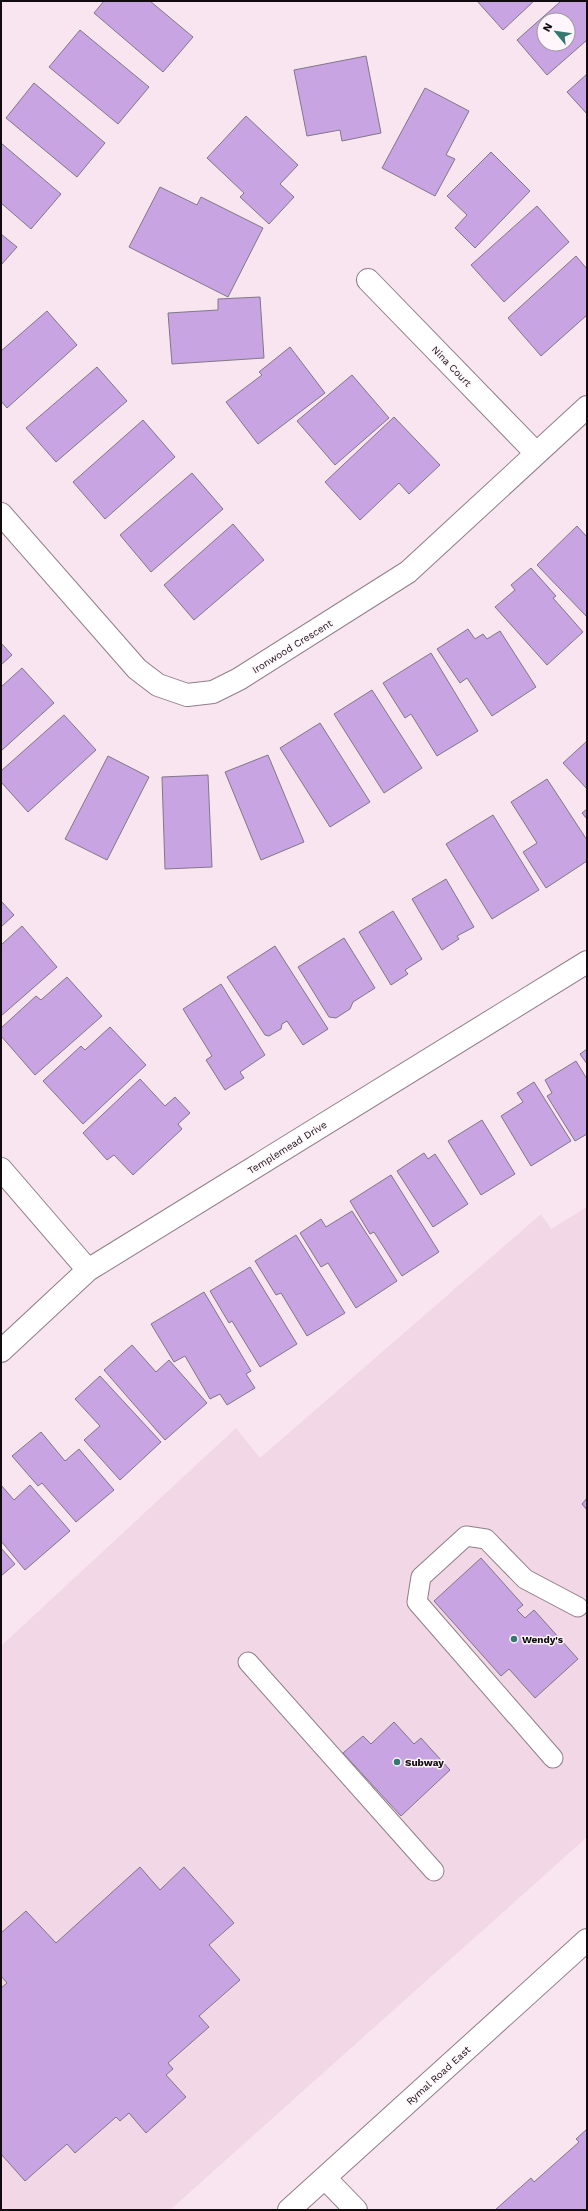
<svg xmlns="http://www.w3.org/2000/svg" width="588" height="2211" font-family="'Work Sans',sans-serif">
  <style>
    .built { fill: #f2d7e6 }
    .building { fill: #c9a4e2; stroke: #807787; fill-rule: evenodd }
    .lines { fill: none; stroke-linecap: round; stroke-linejoin: round }
    .lane-casing { stroke: #8f7e87; stroke-width: 21 }
    .street-casing { stroke: #8f7e87; stroke-width: 24 }
    .secondary-casing { stroke: #8f7e87; stroke-width: 24 }
    .lane { stroke: #fff; stroke-width: 19 }
    .street { stroke: #fff; stroke-width: 22 }
    .secondary { stroke: #fff; stroke-width: 22 }
    .poi-dot { fill: #33796e; stroke: #fef6fa; stroke-width: 1.5 }
    .labels { text-anchor: middle; stroke-width: 3; stroke-linejoin: round; paint-order: stroke }
    .street-label { font-size: 10px; fill: #110b0f; stroke: #fef6fa }
    .poi-label { font-size: 10px; font-weight: bold; fill: #110b0f; stroke: #fef6fa; text-anchor: start }
  </style>
  <rect width="100%" height="100%" fill="#f9e5ef"/>
  <path class="built" d="M587 1207V1837L170 2210H1V1646L236 1428 260 1458 541 1214 551 1229Z"/>
  <path class="building" d="M104 1H150L193 37 163 72 94 13Z
    M477 1H534L503 30Z
    M561 1H587V40L547 75 517 40ZM544 20H568V44H544Z
    M80 30 149 87 118 124 49 67Z
    M366 56 381 133 342 141 340 130 307 136 294 70Z
    M587 74V114L567 92Z
    M34 83 105 143 77 177 6 118Z
    M425 88 469 111 446 155 455 159 435 196 382 168Z
    M246 116 298 165 280 184 294 197 269 224 240 197 244 193 207 158Z
    M1 143 61 194 31 229 1 203Z
    M491 152 530 191 475 248 455 228 467 215 447 196Z
    M160 187 197 205 201 197 263 228 228 297 129 247Z
    M537 206 569 242 504 302 471 265Z
    M1 234 17 247 1 265Z
    M576 256 587 269V315L541 356 508 318Z
    M260 297 264 358 172 364 168 313 218 310V299Z
    M47 311 77 345 7 408 1 401V351Z
    M290 347 325 393 258 444 226 402 262 375 259 372Z
    M97 367 127 401 56 462 26 428Z
    M352 375 389 418 335 465 297 421Z
    M394 417 440 465 409 494 399 483 360 520 325 482Z
    M143 420 175 457 105 519 73 482Z
    M192 473 223 509 151 572 120 535Z
    M233 524 264 560 194 620 164 585Z
    M577 526 587 537V617L537 565Z
    M531 568 556 596 553 598 583 632 547 665 495 607 515 590 511 585Z
    M468 629 475 639 483 634 487 639 500 631 536 687 492 716 467 678 460 683 437 649Z
    M1 643 12 655 1 665Z
    M431 653 478 731 437 756 411 714 405 718 383 683Z
    M22 668 54 703 1 751V687Z
    M372 690 422 768 384 793 334 714Z
    M64 715 96 750 28 812 1 782V771Z
    M320 723 370 802 330 827 280 748Z
    M587 741V789L563 763Z
    M268 755 304 842 261 860 225 772Z
    M108 756 149 777 107 860 65 839Z
    M208 775 212 867 165 869 162 777Z
    M547 779 587 840V861L546 888 523 852 537 843 511 802Z
    M587 809V819L582 813Z
    M493 815 539 890 492 919 446 844Z
    M446 879 474 927 457 936 459 939 442 950 412 899Z
    M1 901 14 915 1 927Z
    M393 911 422 959 405 970 408 974 391 985 359 932Z
    M22 926 57 967 1 1016V945Z
    M344 938 375 988 353 1002 350 1009 336 1018 329 1017 298 967Z
    M275 946 328 1029 303 1045 287 1021 282 1024 281 1029 269 1036 265 1035 227 977Z
    M67 977 102 1016 35 1075 1 1036V1028L36 996 41 1000Z
    M221 984 265 1055 240 1072 244 1078 225 1090 206 1060 212 1056 183 1009Z
    M110 1027 146 1065 83 1124 43 1081 81 1046 85 1050Z
    M587 1049V1064L580 1054Z
    M576 1061 587 1079V1134L575 1141 547 1096 552 1093 545 1080Z
    M140 1079 165 1106 175 1097 190 1113 178 1124 182 1129 133 1175 114 1155 107 1160 83 1133Z
    M534 1082 571 1141 531 1166 501 1116 523 1102 517 1093Z
    M482 1120 515 1174 481 1195 448 1141Z
    M424 1153 428 1159 435 1154 468 1204 433 1227 397 1171Z
    M391 1175 439 1252 402 1276 374 1232 370 1234 350 1201Z
    M352 1211 397 1281 356 1308 328 1263 321 1267 300 1233 321 1219 326 1227Z
    M296 1235 345 1313 307 1336 281 1293 276 1295 255 1261Z
    M250 1267 297 1344 260 1367 232 1321 229 1323 210 1291Z
    M204 1292 251 1371 246 1374 255 1388 227 1405 220 1394 210 1399 185 1356 174 1362 151 1324Z
    M132 1345 156 1372 169 1360 207 1403 165 1440 104 1370Z
    M100 1376 161 1442 120 1480 84 1440 100 1426 75 1399Z
    M41 1432 65 1461 79 1449 114 1490 76 1522 42 1483 38 1486 12 1456Z
    M1 1485 14 1500 30 1485 70 1531 25 1570 1 1541Z
    M587 1498V1510L582 1504Z
    M1 1548 15 1564 1 1576Z
    M481 1558 523 1605 517 1610 525 1618 534 1610 578 1659 535 1698 509 1669 501 1676 434 1601Z
    M394 1722 414 1744 421 1738 450 1770 401 1816 343 1753 363 1736 371 1744Z
    M140 1867 160 1890 184 1867 234 1923 209 1945 240 1980 199 2016 209 2027 168 2063 173 2069 166 2075 186 2097 146 2133 129 2113 120 2121 116 2117 75 2153 67 2144 25 2181 1 2154V1988L7 1983 1 1976V1933L26 1911 56 1943Z
    M587 2129V2210H495L531 2178 534 2182 579 2142 576 2139Z"/>
  <g class="lines">
    <defs>
      <path id="lane" d="M248 1662 434 1871
        M553 1758 417 1602 421 1577 466 1536 486 1539 525 1579 578 1607"/>
      <path id="street" d="M368 280 536 453
        M1 514 137 669 158 685 187 695 213 692 239 679 408 572 587 407
        M1 1169 88 1270
        M1 1351 88 1270 587 962
        M325 2178 356 2210"/>
      <path id="secondary" d="M289 2210 587 1940"/>
    </defs>
    <use href="#lane" class="lane-casing"/>
    <use href="#street" class="street-casing"/>
    <use href="#secondary" class="secondary-casing"/>
    <use href="#lane" class="lane"/>
    <use href="#street" class="street"/>
    <use href="#secondary" class="secondary"/>
  </g>
  <g class="poi-dot">
    <circle cx="514" cy="1639" r="4"/>
    <circle cx="397" cy="1762" r="4"/>
  </g>
  <g class="labels">
    <g class="street-label">
      <text transform="translate(452 366) rotate(46)" y="4">Nina Court</text>
      <text transform="translate(292 646) rotate(-32)" y="4">Ironwood Crescent</text>
      <text transform="translate(287 1147) rotate(-32)" y="4">Templemead Drive</text>
      <text transform="translate(438 2075) rotate(-42)" y="4">Rymal Road East</text>
    </g>
    <g class="poi-label">
      <text x="522" y="1643">Wendy's</text>
      <text x="405" y="1766">Subway</text>
    </g>
  </g>
  <rect width="588" height="2211" fill="none" stroke="#110b0f" stroke-width="4"/>
  <g transform="translate(556 32) rotate(299)"><circle r="19" fill="#fef6fa" stroke="#9f989c"/>
  <path d="M0-3L7 15L0 10L-7 15Z" fill="#33796e"/>
  <text y="-6" font-size="11" font-weight="bold" text-anchor="middle" fill="#110b0f">N</text>
  </g>
</svg>
